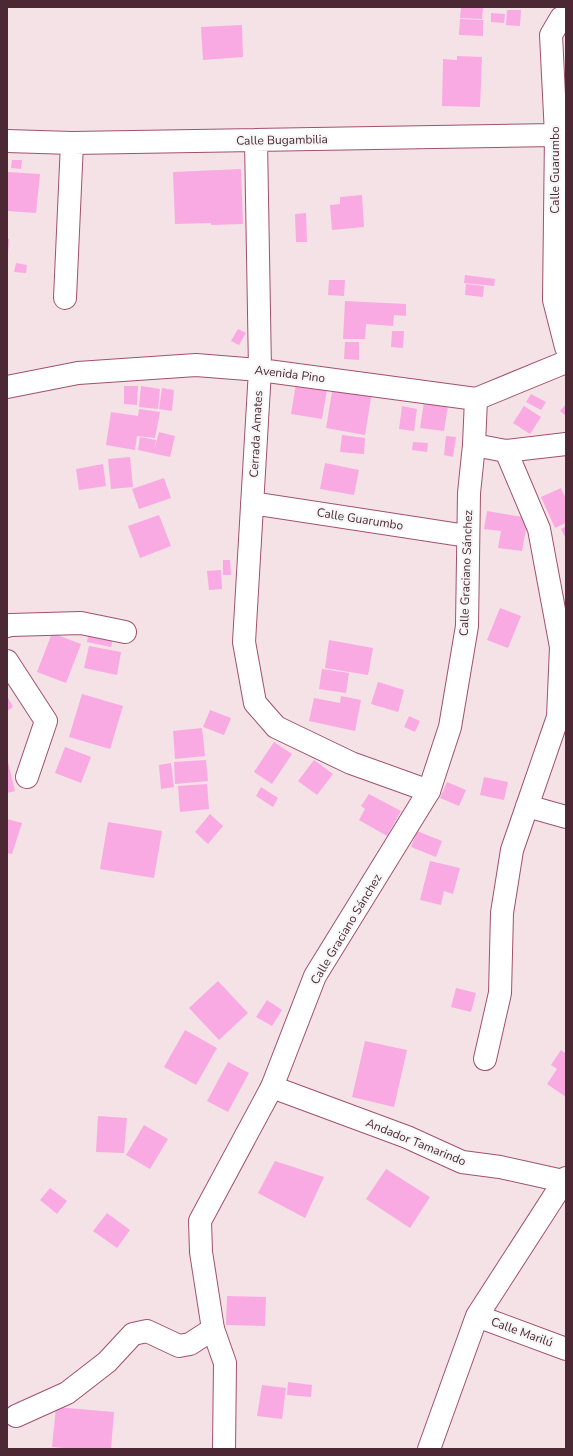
<svg xmlns="http://www.w3.org/2000/svg" width="573" height="1456" font-family="'Nunito Sans',sans-serif">
  <style>
    .building { fill: #f9aae2 }
    .lines { fill: none; stroke-linecap: round; stroke-linejoin: round }
    .street-casing { stroke: #a0516e; stroke-width: 24 }
    .secondary-casing { stroke: #a0516e; stroke-width: 24 }
    .street { stroke: #fff; stroke-width: 22 }
    .secondary { stroke: #fff; stroke-width: 22 }
    .labels { text-anchor: middle; stroke-width: 4; stroke-linejoin: round; paint-order: stroke }
    .street-label { font-size: 12px; fill: #4b2834; stroke: #f5f5f5 }
  </style>
  <rect width="100%" height="100%" fill="#f5e2e7"/>
  <path class="building" d="M461 7 483 8 482 19 460 18Z
    M507 10H521L520 26 506 25Z
    M491 13 505 14 504 23 491 22Z
    M460 19 483 20V36L459 35Z
    M242 25 243 57 203 60 201 27Z
    M457 56 482 57 480 107 442 106 443 59 457 60Z
    M12 160H22L21 169 11 168Z
    M241 169 243 224 211 225V223L175 224 173 172Z
    M7 172 40 174 36 213 7 211Z
    M362 195 364 227 332 230 330 205 340 204V197Z
    M306 213 307 242H296L295 214Z
    M7 239H9L8 255H7Z
    M16 263 27 265 26 273 14 272Z
    M465 275 495 279 494 286 464 283Z
    M329 280H345L344 296 328 295Z
    M466 284 484 286 483 297 465 295Z
    M345 301 406 304V316L394 315 393 326 366 324 365 339H343Z
    M238 329 246 333 239 345 231 341Z
    M392 331H404L403 348 391 347Z
    M345 342H359V360L344 359Z
    M296 384 327 390 322 419 291 414Z
    M124 386H138L137 405 124 404Z
    M141 386 160 389 158 409 139 407Z
    M333 386 372 392 365 435 326 428Z
    M162 388 174 390 172 411 159 409Z
    M531 394 546 402 541 410 526 402Z
    M424 402 448 405 444 431 420 428Z
    M566 404V416L560 411Z
    M402 406 417 409 414 431 399 429Z
    M524 406 541 417 530 434 513 423Z
    M139 409 160 412 155 438 137 436 135 450 106 445 111 412 138 416Z
    M159 432 175 436 170 457 138 450 140 437 156 440 154 450Z
    M342 435 365 438 364 454 340 452Z
    M446 436 456 437 453 457 444 455Z
    M413 442 428 443 427 452 412 450Z
    M130 457 133 487 111 489 108 459Z
    M325 463 359 470 354 495 320 489Z
    M103 464 106 486 79 490 76 469Z
    M164 478 171 498 139 509 132 489Z
    M561 488 566 499V523L555 528 541 497Z
    M487 511 528 518 522 551 498 548 501 531 484 529Z
    M159 515 171 546 140 558 128 526Z
    M566 526V539L561 529Z
    M223 560H230L231 575H223Z
    M221 570 222 589 209 590 207 571Z
    M500 608 521 616 508 648 487 640Z
    M89 630 114 635 111 647 87 642Z
    M52 633 81 644 66 683 37 672Z
    M329 640 373 648 368 675 325 668Z
    M89 646 121 652 117 675 84 668Z
    M322 669 349 673 346 693 319 689Z
    M378 682 404 690 398 712 371 704Z
    M82 694 123 706 110 749 69 737Z
    M7 696 13 707 7 711Z
    M341 696 361 700 355 731 309 721 314 698 340 703Z
    M210 710 231 718 224 735 203 727Z
    M409 716 420 721 415 732 404 727Z
    M202 728 205 756 175 759 173 731Z
    M274 742 292 754 272 784 254 772Z
    M65 747 91 757 81 783 55 773Z
    M7 758 15 791 7 793Z
    M206 760 208 781 175 784 174 762Z
    M314 760 333 774 317 795 298 781Z
    M171 763 174 787 161 789 159 765Z
    M484 777 508 782 504 800 480 795Z
    M447 782 466 790 459 806 440 798Z
    M207 784 209 809 180 812 178 786Z
    M261 787 278 798 273 807 256 796Z
    M369 794 401 811 387 836 359 820 365 809 361 806Z
    M210 814 223 826 208 844 195 832Z
    M7 819 22 823 12 854 7 853Z
    M108 822 162 831 154 878 100 869Z
    M417 831 442 841 436 857 411 847Z
    M430 861 460 868 453 894 444 891 441 905 420 900Z
    M218 981 248 1013 219 1040 189 1008Z
    M456 988 476 993 471 1012 451 1007Z
    M267 1000 282 1010 272 1026 256 1017Z
    M185 1030 217 1048 196 1085 164 1067Z
    M365 1041 407 1050 394 1107 352 1097Z
    M561 1050 566 1054V1097L547 1084 557 1069 551 1065Z
    M228 1062 249 1073 228 1112 207 1101Z
    M98 1116 127 1118 124 1153 96 1152Z
    M144 1125 168 1139 150 1169 126 1155Z
    M275 1161 324 1177 305 1218 258 1193Z
    M386 1169 430 1197 410 1228 366 1199Z
    M50 1188 67 1201 57 1214 40 1200Z
    M107 1213 130 1230 117 1248 93 1231Z
    M227 1296 266 1297 265 1326 226 1325Z
    M288 1382 312 1385 311 1397 287 1395Z
    M262 1385 286 1388 282 1419 257 1416Z
    M56 1407 114 1412 111 1449H77L52 1447Z"/>
  <g class="lines">
    <defs>
      <path id="street" d="M566 16 561 18 551 35 556 135 554 300 566 347
        M256 140 260 370 244 642 255 703 276 727 351 763 429 791
        M7 141 72 143 556 135
        M65 298 72 143
        M7 387 78 373 196 365 260 370 476 399 566 362
        M474 445 506 451 566 444
        M252 503 467 536
        M7 626 10 625 81 623 125 632
        M7 661 46 721 27 777
        M527 806 566 817
        M485 1059 500 993 502 913 512 850 558 717 561 647 539 529 506 451
        M272 1087 407 1137 462 1162 500 1167 563 1181
        M477 1316 566 1349
        M16 1416 67 1393 107 1362 133 1334 147 1331 179 1346 190 1344 213 1329
        M429 1449 477 1316 566 1178"/>
      <path id="secondary" d="M224 1449 225 1363 213 1329 201 1252 200 1221 272 1087 315 976 429 791 450 727 467 626 469 493 474 445 476 399"/>
    </defs>
    <use href="#street" class="street-casing"/>
    <use href="#secondary" class="secondary-casing"/>
    <use href="#street" class="street"/>
    <use href="#secondary" class="secondary"/>
  </g>
  <g class="labels">
    <g class="street-label">
      <text transform="translate(282 140) rotate(-1)" y="4">Calle Bugambilia</text>
      <text transform="translate(555 170) rotate(-90)" y="4">Calle Guarumbo</text>
      <text transform="translate(290 374) rotate(7)" y="4">Avenida Pino</text>
      <text transform="translate(256 434) rotate(-87)" y="4">Cerrada Amates</text>
      <text transform="translate(360 519) rotate(9)" y="4">Calle Guarumbo</text>
      <text transform="translate(466 573) rotate(-88)" y="4">Calle Graciano Sánchez</text>
      <text transform="translate(346 929) rotate(-59)" y="4">Calle Graciano Sánchez</text>
      <text transform="translate(416 1142) rotate(22)" y="4">Andador Tamarindo</text>
      <text transform="translate(522 1332) rotate(20)" y="4">Calle Marilú</text>
    </g>
  </g>
  <rect width="573" height="1456" fill="none" stroke="#4b2834" stroke-width="16"/>
</svg>
